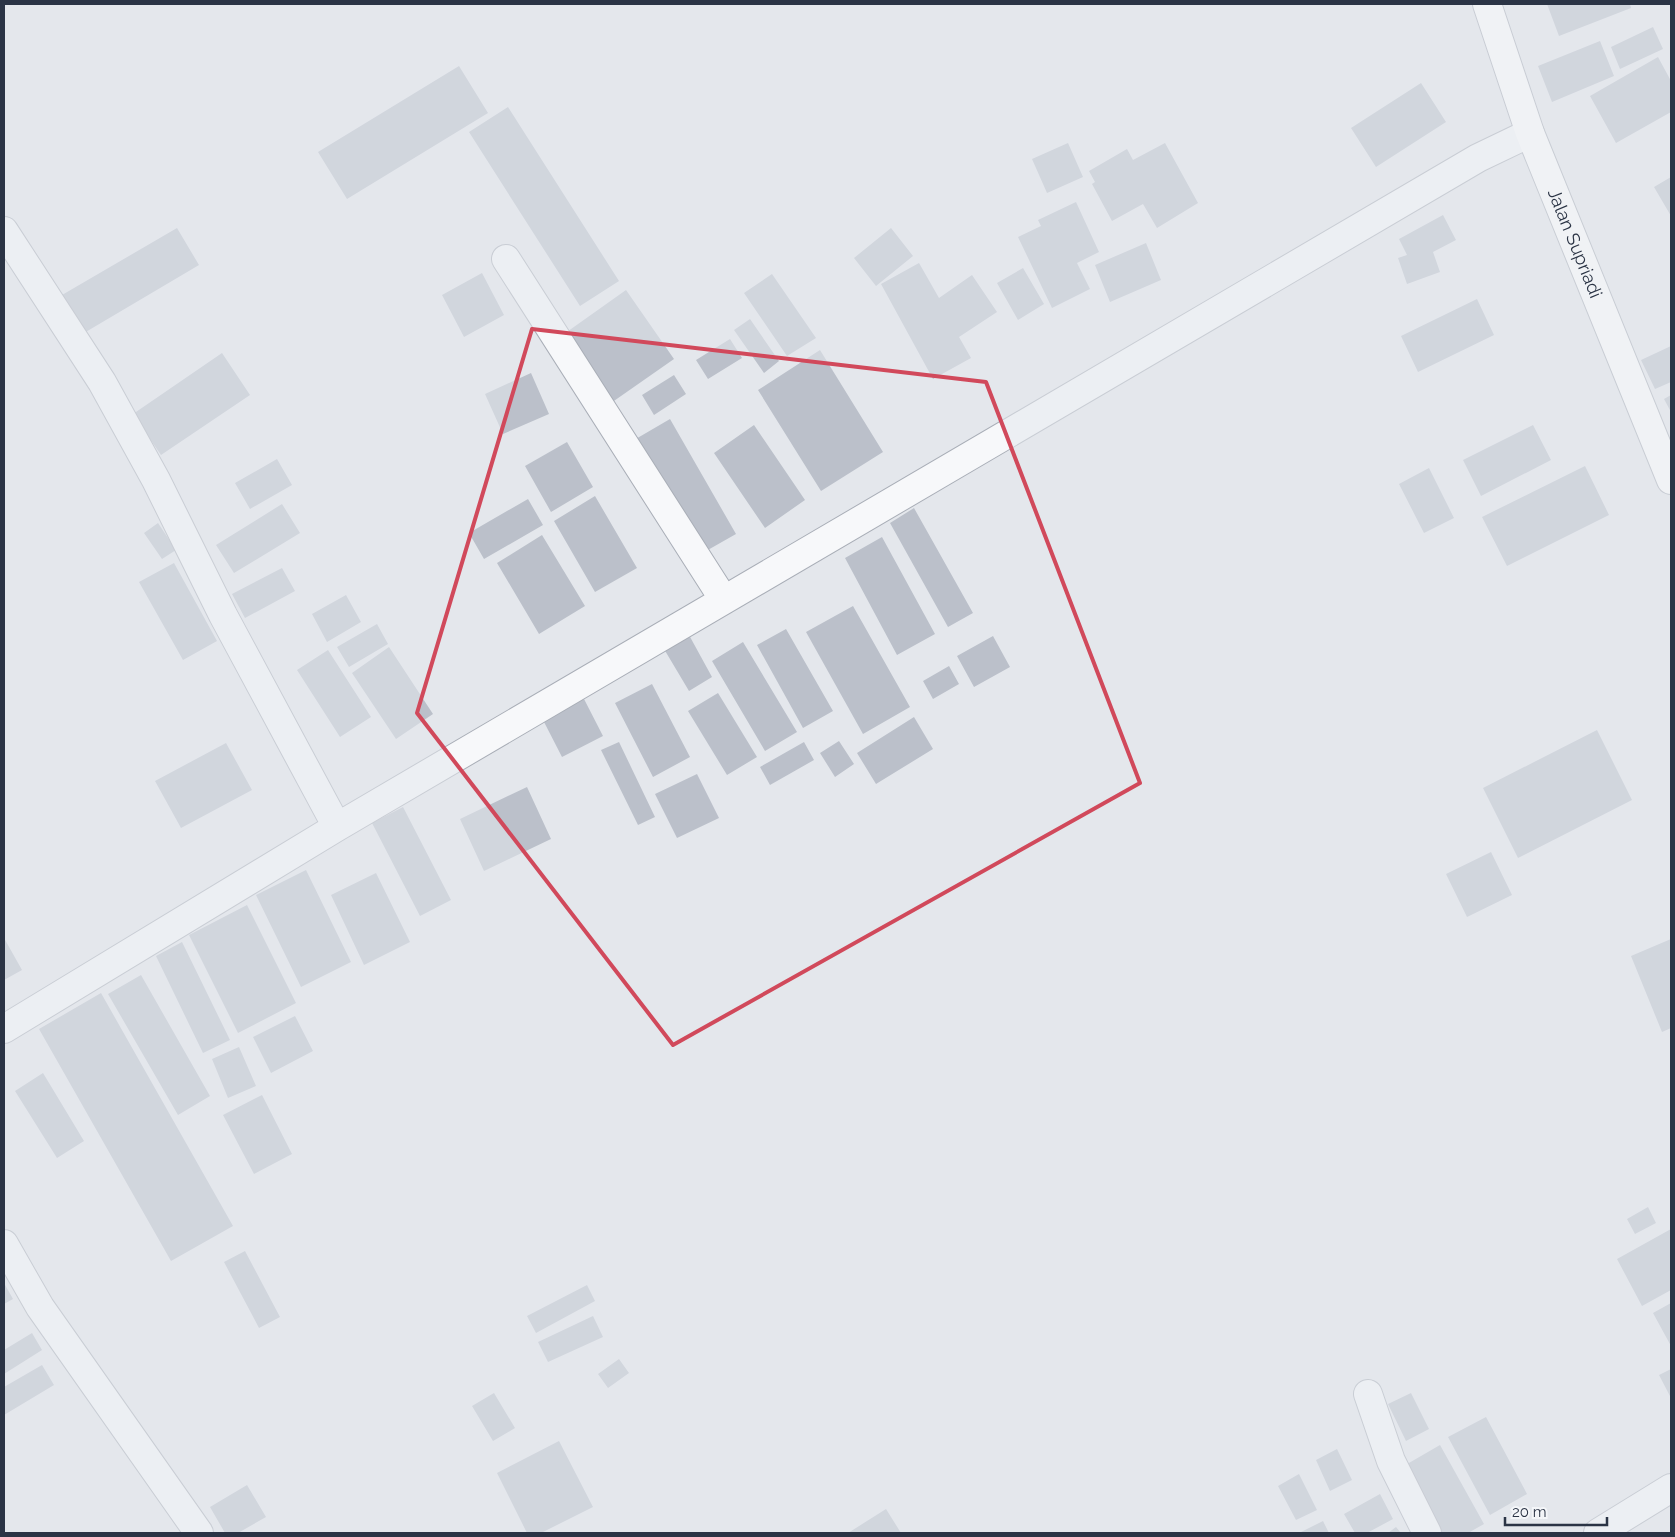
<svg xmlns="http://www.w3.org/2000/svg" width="1675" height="1537" font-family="Raleway,sans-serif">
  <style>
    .building { fill: #bbc0ca }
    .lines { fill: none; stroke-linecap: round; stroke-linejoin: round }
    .minor-casing { stroke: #a9aeb7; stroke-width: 30 }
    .secondary-casing { stroke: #a9aeb7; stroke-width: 30 }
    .minor { stroke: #f7f8fa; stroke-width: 28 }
    .secondary { stroke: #fff; stroke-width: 28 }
    .marked { fill: none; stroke: #d1495b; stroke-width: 4; stroke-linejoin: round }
    .labels { text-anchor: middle; stroke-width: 4; stroke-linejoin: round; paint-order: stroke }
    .street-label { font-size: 18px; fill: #2b3445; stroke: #f4f6f9 }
  </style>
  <rect width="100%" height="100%" fill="#e4e7ec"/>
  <path class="building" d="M1547 4H1630L1631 8 1559 36Z
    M1653 27 1663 49 1620 69 1611 47Z
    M1600 41 1614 76 1552 102 1538 66Z
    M1658 57 1671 81V112L1616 143 1590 96Z
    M459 66 488 113 347 199 318 152Z
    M1421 83 1446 122 1376 167 1351 128Z
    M508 107 619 281 580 306 469 132Z
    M1068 143 1083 177 1047 193 1032 159Z
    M1165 143 1198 203 1157 228 1143 204 1112 221 1092 184 1095 182 1089 171 1127 149 1133 160Z
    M1671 177V216L1654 187Z
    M1076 202 1099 252 1077 263 1090 289 1052 308 1018 237 1041 226 1038 220Z
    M1443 215 1456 240 1433 252 1440 272 1407 284 1398 258 1407 255 1399 239Z
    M177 228 199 265 84 333 62 295Z
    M891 228 913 256 876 286 854 258Z
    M1146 243 1161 280 1110 302 1095 265Z
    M919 263 939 298 972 275 997 312 959 337 971 358 933 379 881 284Z
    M1023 268 1044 304 1018 320 997 283Z
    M482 273 504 315 464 337 442 295Z
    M772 274 816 338 787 356 744 293Z
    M626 290 674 359 611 403 564 334Z
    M1477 299 1494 335 1418 372 1401 336Z
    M750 319 779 361 764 373 734 330Z
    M730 339 742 358 708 379 696 360Z
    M1671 346V382L1655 389 1641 360Z
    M820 350 883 452 821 491 758 390Z
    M222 353 250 395 161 455 133 414Z
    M531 373 549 414 503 434 485 394Z
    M674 375 686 394 654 415 642 395Z
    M1671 395V412L1664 399Z
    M670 419 736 534 699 555 634 440Z
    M754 425 805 500 765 528 714 453Z
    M1533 425 1551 460 1481 496 1463 460Z
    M567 442 593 487 551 512 525 466Z
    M277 459 292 485 250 509 235 483Z
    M1585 466 1609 515 1507 566 1482 517Z
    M1429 468 1454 518 1424 533 1399 484Z
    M595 496 637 568 595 592 554 521Z
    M528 499 543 525 484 559 469 533Z
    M282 504 300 533 234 573 216 545Z
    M914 508 973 613 948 627 890 523Z
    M158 523 176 550 162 559 144 533Z
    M542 535 585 606 539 634 497 563Z
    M882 537 935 634 897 655 845 558Z
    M174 563 217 641 183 660 139 582Z
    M282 568 295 591 245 618 232 594Z
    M346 595 361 622 327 642 312 614Z
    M853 606 910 707 863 734 806 632Z
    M377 624 388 644 349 667 337 647Z
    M786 629 833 711 803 728 757 645Z
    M689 635 712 677 689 691 664 649Z
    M993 636 1010 667 974 687 957 656Z
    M743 642 797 732 765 751 712 661Z
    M389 647 433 714 396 739 352 673Z
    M328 650 371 717 340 737 297 670Z
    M949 666 959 684 933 699 923 681Z
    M652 684 690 757 653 777 615 703Z
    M718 693 757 757 727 775 688 711Z
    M584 699 603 736 562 757 543 720Z
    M914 717 933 749 876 784 857 753Z
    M1597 730 1632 800 1518 858 1483 788Z
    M839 741 854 764 835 777 820 753Z
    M619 742 655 817 638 825 601 750Z
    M804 742 814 760 770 785 760 767Z
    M226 743 252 790 181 828 155 781Z
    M697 774 719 818 677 838 655 794Z
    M527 787 551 839 484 871 460 819Z
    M403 807 451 900 420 916 372 823Z
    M1491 852 1512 895 1467 917 1446 874Z
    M306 870 351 962 301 987 256 895Z
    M376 873 410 942 364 965 331 895Z
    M247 905 296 1003 238 1033 189 935Z
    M4 938 22 970 4 980Z
    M1671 939V1028L1662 1032 1631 956Z
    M182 942 230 1040 203 1053 156 956Z
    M141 975 210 1096 178 1115 108 994Z
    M101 993 233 1226 171 1261 39 1029Z
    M295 1016 313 1051 271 1073 253 1037Z
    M239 1047 256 1086 228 1098 212 1059Z
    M43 1073 84 1141 57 1158 15 1091Z
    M262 1095 292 1154 254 1174 223 1115Z
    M1648 1207 1656 1223 1635 1234 1627 1219Z
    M1671 1229V1290L1642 1306 1617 1259Z
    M245 1251 280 1317 259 1328 224 1262Z
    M4 1283 13 1299 4 1304Z
    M587 1285 595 1301 536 1333 527 1316Z
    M1671 1303V1346L1653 1313Z
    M593 1316 603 1337 548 1362 538 1342Z
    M32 1333 42 1350 4 1374V1350Z
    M619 1359 629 1373 608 1388 598 1374Z
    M42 1365 54 1385 4 1415V1387Z
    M1671 1369V1398L1659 1375Z
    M494 1393 515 1428 493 1441 472 1406Z
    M1411 1393 1429 1429 1406 1441 1388 1404Z
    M1486 1417 1527 1494 1490 1515 1448 1437Z
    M559 1441 593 1507 541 1533H527L497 1473Z
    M1440 1445 1484 1524 1468 1533H1440L1402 1467Z
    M1337 1449 1352 1480 1330 1491 1316 1460Z
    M1299 1474 1317 1510 1296 1520 1278 1486Z
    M247 1485 266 1517 238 1533H225L210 1507Z
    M1380 1494 1393 1519 1367 1533H1355L1344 1514Z
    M886 1509 901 1533H848Z
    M1323 1521 1329 1533H1299Z
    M1396 1527 1401 1533H1388Z"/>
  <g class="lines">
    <defs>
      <path id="minor" d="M4 231 102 382 156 480 223 615 337 827
        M506 259 724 600
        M4 1029 337 827 1478 158 1530 133
        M4 1244 40 1307 199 1533
        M1368 1394 1391 1461 1427 1533
        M1598 1533 1671 1488"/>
      <g id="secondary">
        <path id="s1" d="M1487 4 1530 133 1671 480"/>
      </g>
    </defs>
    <use href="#minor" class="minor-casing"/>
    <use href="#secondary" class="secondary-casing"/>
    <use href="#minor" class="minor"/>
    <use href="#secondary" class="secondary"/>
  </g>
  <path d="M0 0H1675V1537H0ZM532 329 986 382 1140 783 673 1045 417 713Z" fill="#e4e7ec" fill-opacity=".55" fill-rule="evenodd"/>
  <path class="marked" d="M532 329 986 382 1140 783 673 1045 417 713Z"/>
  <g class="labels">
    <g class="street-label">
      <text dy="6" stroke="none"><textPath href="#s1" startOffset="255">Jalan Supriadi</textPath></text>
    </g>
  </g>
  <rect width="1675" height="1537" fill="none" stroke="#2b3445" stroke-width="10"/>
  <path d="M1505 1517v8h102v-8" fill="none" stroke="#2b3445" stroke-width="2.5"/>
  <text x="1512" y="1517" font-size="15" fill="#2b3445" stroke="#f4f6f9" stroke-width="4" paint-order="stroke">20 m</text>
</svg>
